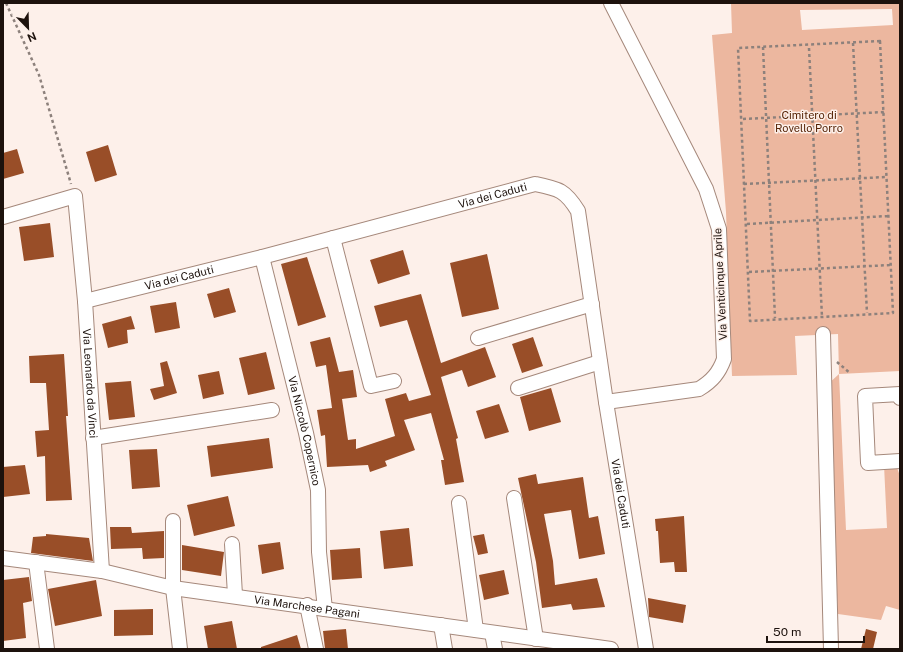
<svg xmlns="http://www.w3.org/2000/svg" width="903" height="652" font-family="'Public Sans',sans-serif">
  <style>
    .green { fill: #ecb79f; fill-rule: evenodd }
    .building { fill: #994e28 }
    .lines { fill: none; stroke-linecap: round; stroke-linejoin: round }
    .minor-casing { stroke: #a5887b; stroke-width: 16 }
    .path { stroke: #8d817c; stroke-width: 2.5; stroke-dasharray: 3 3; stroke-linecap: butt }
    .minor { stroke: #fff; stroke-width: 14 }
    .labels { text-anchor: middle; stroke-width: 3; stroke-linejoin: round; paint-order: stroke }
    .park-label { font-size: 11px; fill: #521f02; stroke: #fdf0ea }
    .street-label { font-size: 11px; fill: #1d120d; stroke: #fdf0ea }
  </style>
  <rect width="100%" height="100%" fill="#fdf0ea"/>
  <path class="green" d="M731 3H900V371L839 374 846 530 887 528 884 465H896L900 476V610L886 606 881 620 838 614 826 386 839 374 838 334 795 336 797 375 732 376 726 212 712 35 732 33ZM892 9 893 25 802 30 800 10Z"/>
  <path class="building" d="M108 145 117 175 95 182 86 152Z
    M17 149 24 173 3 179V153Z
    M50 223 54 257 24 261 19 227Z
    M403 250 410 274 378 284 370 260Z
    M487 254 499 309 462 317 450 263Z
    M307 257 326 317 298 326 281 264Z
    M229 288 236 312 214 318 207 294Z
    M421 294 441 363 485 347 496 377 468 387 462 370 441 377 458 438 456 439 464 482 445 485 441 460H444L431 413 404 420 415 450 385 461 387 466 370 472 368 465 327 467 325 435 321 436 317 410 332 408 326 365 316 367 310 342 330 337 339 372 353 370 357 397 342 399 348 440 356 439V449L395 436 385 399 406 393 409 401 431 395 407 320 380 327 374 306Z
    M176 302 180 328 155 333 150 306Z
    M131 316 135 329 127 330 128 343 108 348 102 324Z
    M533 337 543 366 522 373 512 344Z
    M266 352 275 389 248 395 239 358Z
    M64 354 68 416H66L72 500 46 501 45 456 37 457 35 431 49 430 46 383H30L29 356Z
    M167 361 177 393 154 400 150 389 164 386 160 363Z
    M219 371 224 394 203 399 198 375Z
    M131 381 135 417 109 420 105 383Z
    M551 388 561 422 529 431 520 397Z
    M499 404 509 432 485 439 476 411Z
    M269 438 273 468 211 477 207 446Z
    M157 449 160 487 132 489 129 450Z
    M25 465 30 494 3 497V467Z
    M536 474 538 484 583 477 589 518 598 516 605 554 579 559 571 510 544 514 553 561 555 585 597 578 605 607 573 610 571 604 542 608 536 562 518 478Z
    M228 496 235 526 194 536 187 505Z
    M684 516 687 572H675L674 562 660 563 658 531H656L655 519Z
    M110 527H131L132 533 164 531V558L143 559 142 548 111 549Z
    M409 528 413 566 384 569 380 531Z
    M46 534 89 538 93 561 31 553 33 537 46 536Z
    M484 534 488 553 478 555 473 536Z
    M280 542 284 569 262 574 258 545Z
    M182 545 224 552 221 576 182 570Z
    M360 548 362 578 332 580 330 550Z
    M504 570 509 594 484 600 479 575Z
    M29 577 32 601 23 603 26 638 3 641V580Z
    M96 580 102 616 55 626 48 589Z
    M648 598 686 605 683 623 649 617Z
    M153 609V635L114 636V610Z
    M232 621 237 649H208L204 626Z
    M346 629 348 649H325L323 631Z
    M866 629 877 632 873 649H861Z
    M297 635 301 649H261V647Z"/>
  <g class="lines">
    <defs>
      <g id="minor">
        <path id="s1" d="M3 217 75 196 85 301 102 571"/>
        <path d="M333 238 371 386 394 381"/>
        <path id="s2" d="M262 257 306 433 318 490 319 552 325 609"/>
        <path id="s3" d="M85 301 262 257 535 184C559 189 565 190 578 211L606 402 646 649"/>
        <path d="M823 334 831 649"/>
        <path d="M478 338 592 304"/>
        <path d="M518 388 600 362"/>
        <path d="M900 398V394L865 396 868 463 900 461"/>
        <path d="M606 402 699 389C712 381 719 373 724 359L719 229 706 189 611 3"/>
        <path d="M93 438 272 410"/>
        <path d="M514 498 536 639"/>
        <path d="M459 503 476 630"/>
        <path d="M173 521V588L180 649"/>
        <path d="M232 544 235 595"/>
        <path id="s4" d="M3 558 102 571 173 588 611 649"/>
        <path d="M36 562 47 649"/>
        <path d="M307 605 316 649"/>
        <path d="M441 625 445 649"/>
        <path d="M492 633 495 649"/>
      </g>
    </defs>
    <use href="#minor" class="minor-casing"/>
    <path class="path" d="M6 3 39 75 71 184
      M899 3H900
      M880 41 893 313 750 321 738 48Z
      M853 43 867 313
      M763 47 775 318
      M809 48 822 317
      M743 119 885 112
      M744 184 886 177
      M747 224 888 216
      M749 272 891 265
      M837 362 850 373"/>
    <use href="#minor" class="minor"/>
  </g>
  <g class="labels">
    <g class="park-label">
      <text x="809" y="119">Cimitero di<tspan x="809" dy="13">Rovello Porro</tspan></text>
    </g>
    <g class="street-label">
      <text dy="4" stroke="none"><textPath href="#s3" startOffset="421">Via dei Caduti</textPath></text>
      <text dy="4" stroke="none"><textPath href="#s3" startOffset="97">Via dei Caduti</textPath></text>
      <text transform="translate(720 284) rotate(-93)" y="4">Via Venticinque Aprile</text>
      <text dy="4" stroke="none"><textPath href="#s1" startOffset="263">Via Leonardo da Vinci</textPath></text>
      <text dy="4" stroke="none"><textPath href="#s2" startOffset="179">Via Niccolò Copernico</textPath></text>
      <text dy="4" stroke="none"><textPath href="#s3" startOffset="804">Via dei Caduti</textPath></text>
      <text dy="4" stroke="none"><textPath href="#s4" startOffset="308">Via Marchese Pagani</textPath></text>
    </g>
  </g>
  <rect width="903" height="652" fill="none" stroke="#1d120d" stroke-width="8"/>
  <g transform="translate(28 28) rotate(157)" stroke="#fdf0ea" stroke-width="3" paint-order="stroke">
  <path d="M0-3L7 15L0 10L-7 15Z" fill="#1d120d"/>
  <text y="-6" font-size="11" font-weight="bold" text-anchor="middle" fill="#1d120d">N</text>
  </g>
  <path d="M767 636v6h97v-6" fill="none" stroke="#1d120d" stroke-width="2"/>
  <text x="773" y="636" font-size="12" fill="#1d120d" stroke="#fdf0ea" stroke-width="3" paint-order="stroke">50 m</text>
</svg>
